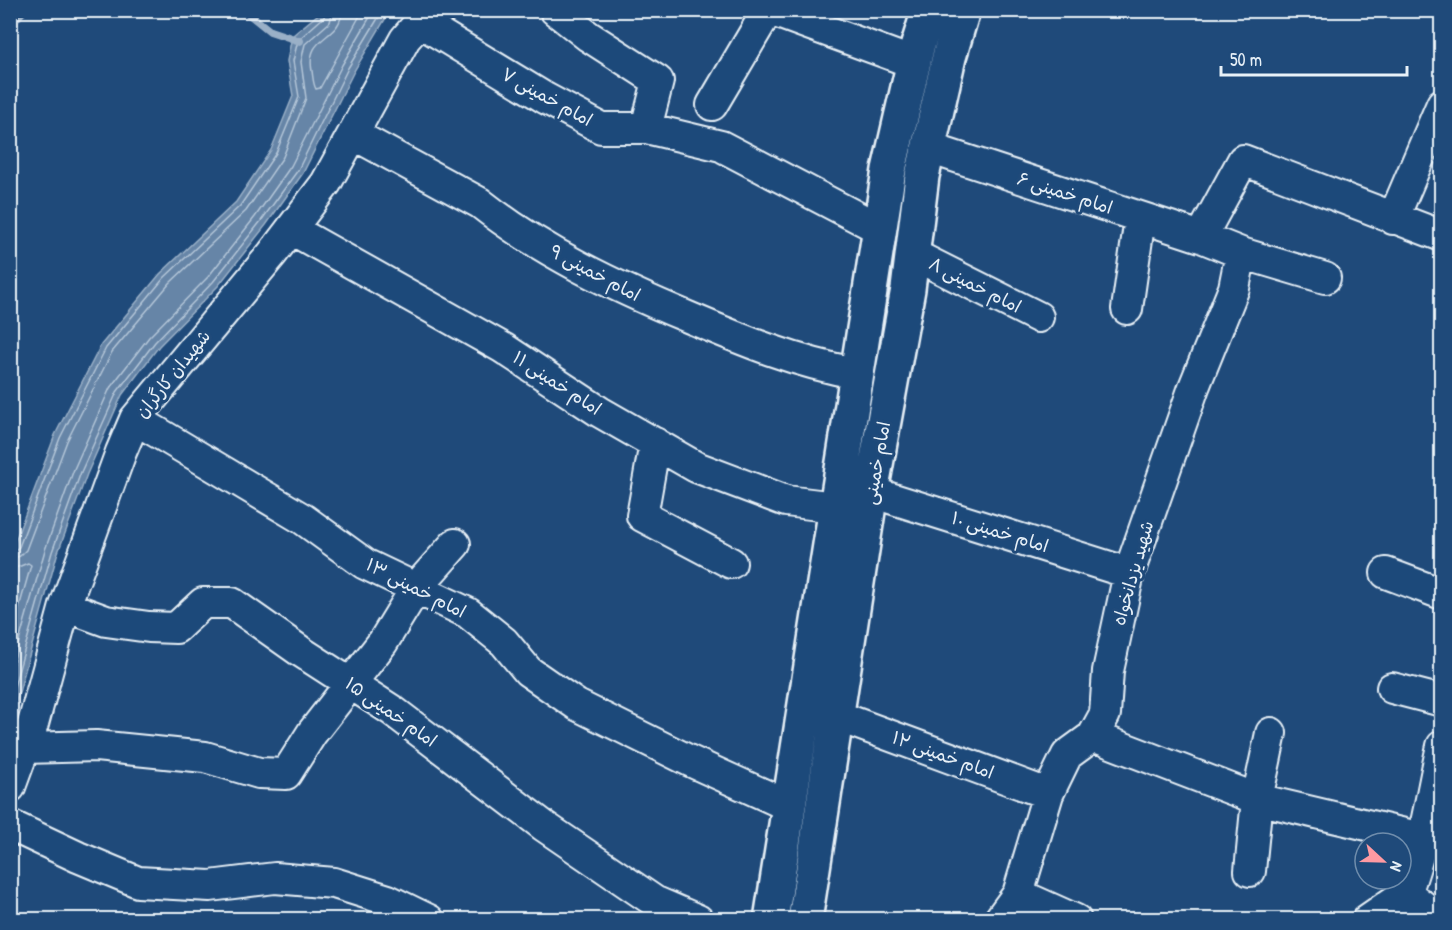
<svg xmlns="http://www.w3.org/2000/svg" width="1452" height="930" font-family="'Patrick Hand','Playpen Sans Arabic',sans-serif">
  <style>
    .water { fill: #6685a7; stroke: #9ab0c7; stroke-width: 1.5 }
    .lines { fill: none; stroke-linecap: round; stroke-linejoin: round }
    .shore { stroke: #b4c6d8; stroke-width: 1.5 }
    .stream { stroke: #9ab0c7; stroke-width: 8 }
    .minor-casing { stroke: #e8f1f8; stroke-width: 34 }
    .major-casing { stroke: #e8f1f8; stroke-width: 38 }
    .minor { stroke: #1f4a7a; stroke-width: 30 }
    .major { stroke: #1f4a7a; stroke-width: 33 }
    .labels { text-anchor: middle; stroke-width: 6; stroke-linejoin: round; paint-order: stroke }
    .street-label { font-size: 18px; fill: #e8f1f8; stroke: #1f4a7a }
  </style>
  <rect width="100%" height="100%" fill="#1f4a7a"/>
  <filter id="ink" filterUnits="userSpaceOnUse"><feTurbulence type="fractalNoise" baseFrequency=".0167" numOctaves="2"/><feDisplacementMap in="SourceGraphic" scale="12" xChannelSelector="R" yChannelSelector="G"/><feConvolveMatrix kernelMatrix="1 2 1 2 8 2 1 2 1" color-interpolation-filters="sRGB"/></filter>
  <g filter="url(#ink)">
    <path class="water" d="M322 11H390L354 71 303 173 266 225 218 286 159 346 122 395 87 474 57 555 11 721V552L55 435 101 345 160 274 236 202 271 150 293 96 287 61 292 36Z"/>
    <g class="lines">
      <path class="shore" d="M342 10C341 41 305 34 312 71 313 77 313 84 316 89L320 88 363 10
        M10 551 15 550 19 547 60 438 106 348 164 278 240 206 276 153 299 97 293 61 298 40 324 17 326 10
        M10 559 20 556 26 550 67 441 112 352 170 283 246 211 283 157 306 98 301 62 305 44 330 22 333 10
        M10 568 18 567 28 563 31 565 10 640
        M10 673 45 550 74 469 110 388 149 337 208 277 255 217 291 166 342 65 374 10
        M10 701 52 552 81 472 117 392 155 342 213 282 261 221 298 170 348 68 383 10"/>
      <path class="stream" d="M244 10 270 31 300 41
        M10 25 24 10"/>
      <defs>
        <path id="minor" d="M555 10 588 36 658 81 646 128
          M770 10 914 63
          M420 22 545 98 601 128H646L721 146 880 229
          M712 105 768 10
          M353 134 480 203C542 252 616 287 688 317 742 340 797 363 856 373
          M929 148 1201 237 1241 253 1234 288 1194 387 1129 573 1108 671 1105 714 1093 736 1067 755 1048 794 1018 894 999 920
          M1393 219 1442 104
          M291 229 503 348 600 412 696 467 786 501 835 507
          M1201 237 1243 160 1442 236
          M1241 253 1325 278
          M912 254 1038 317
          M1127 309 1140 218
          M135 419 303 519 365 564 468 613 504 642 528 671 577 705 690 761 789 806
          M655 443 642 516 731 563
          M871 492 1129 573
          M1386 573 1442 594
          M65 606 106 621 149 627 176 628 203 603H232L300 651 393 711 544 826 654 901 698 920
          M1392 688 1442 701
          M837 716 1048 794
          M1093 736 1257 799 1422 838
          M25 748 96 746 205 757 259 773 286 774 312 733 383 642 416 588 455 544
          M10 787 33 724 65 606 121 452 135 419 272 254 326 183 405 39 430 10
          M10 825 78 857 138 882 210 886 275 878 334 883 388 900 429 920
          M1250 871 1257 799 1271 733
          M1406 893C1424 846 1431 795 1442 746
          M1018 894 1076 920
          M1367 920 1406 893 1441 920"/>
        <path id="major" d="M771 920 889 170 917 48 929 10
          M805 920 871 492 908 289 922 176 949 57 963 10"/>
      </defs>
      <use href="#minor" class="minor-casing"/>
      <use href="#major" class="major-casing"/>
      <use href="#minor" class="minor"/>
      <use href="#major" class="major"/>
    </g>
  </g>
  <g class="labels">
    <g class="street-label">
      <text transform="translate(547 97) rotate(29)" y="6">امام خمینی ۷</text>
      <text transform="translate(1065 193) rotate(18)" y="6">امام خمینی ۶</text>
      <text transform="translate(595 273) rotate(28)" y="6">امام خمینی ۹</text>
      <text transform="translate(975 285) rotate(27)" y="6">امام خمینی ۸</text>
      <text transform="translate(173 374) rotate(-51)" y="6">شهیدان کارگران</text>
      <text transform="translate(557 383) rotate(33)" y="6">امام خمینی ۱۱</text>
      <text transform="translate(877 463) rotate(-80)" y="6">امام خمینی</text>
      <text transform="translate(1000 532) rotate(17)" y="6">امام خمینی ۱۰</text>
      <text transform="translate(1133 573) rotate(-74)" y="6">شهید یزدانخواه</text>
      <text transform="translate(416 588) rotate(27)" y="6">امام خمینی ۱۳</text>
      <text transform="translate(391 712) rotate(35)" y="6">امام خمینی ۱۵</text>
      <text transform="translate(943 755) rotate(20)" y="6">امام خمینی ۱۲</text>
    </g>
  </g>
  <rect width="1452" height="930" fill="none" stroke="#1f4a7a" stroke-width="36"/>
  <rect x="18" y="18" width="1416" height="894" fill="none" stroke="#e8f1f8" stroke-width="2" filter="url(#ink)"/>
  <g transform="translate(1383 861) rotate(112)"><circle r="28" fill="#1f4a7a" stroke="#6f8dac" stroke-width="1.5"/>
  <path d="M0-4.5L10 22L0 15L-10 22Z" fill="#ff9aa2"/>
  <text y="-9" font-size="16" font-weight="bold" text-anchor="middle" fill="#e8f1f8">N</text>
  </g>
  <path d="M1221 66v9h186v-9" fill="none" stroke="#e8f1f8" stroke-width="3"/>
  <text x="1230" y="66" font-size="18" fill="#e8f1f8" stroke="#1f4a7a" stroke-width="4.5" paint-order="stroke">50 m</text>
</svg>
